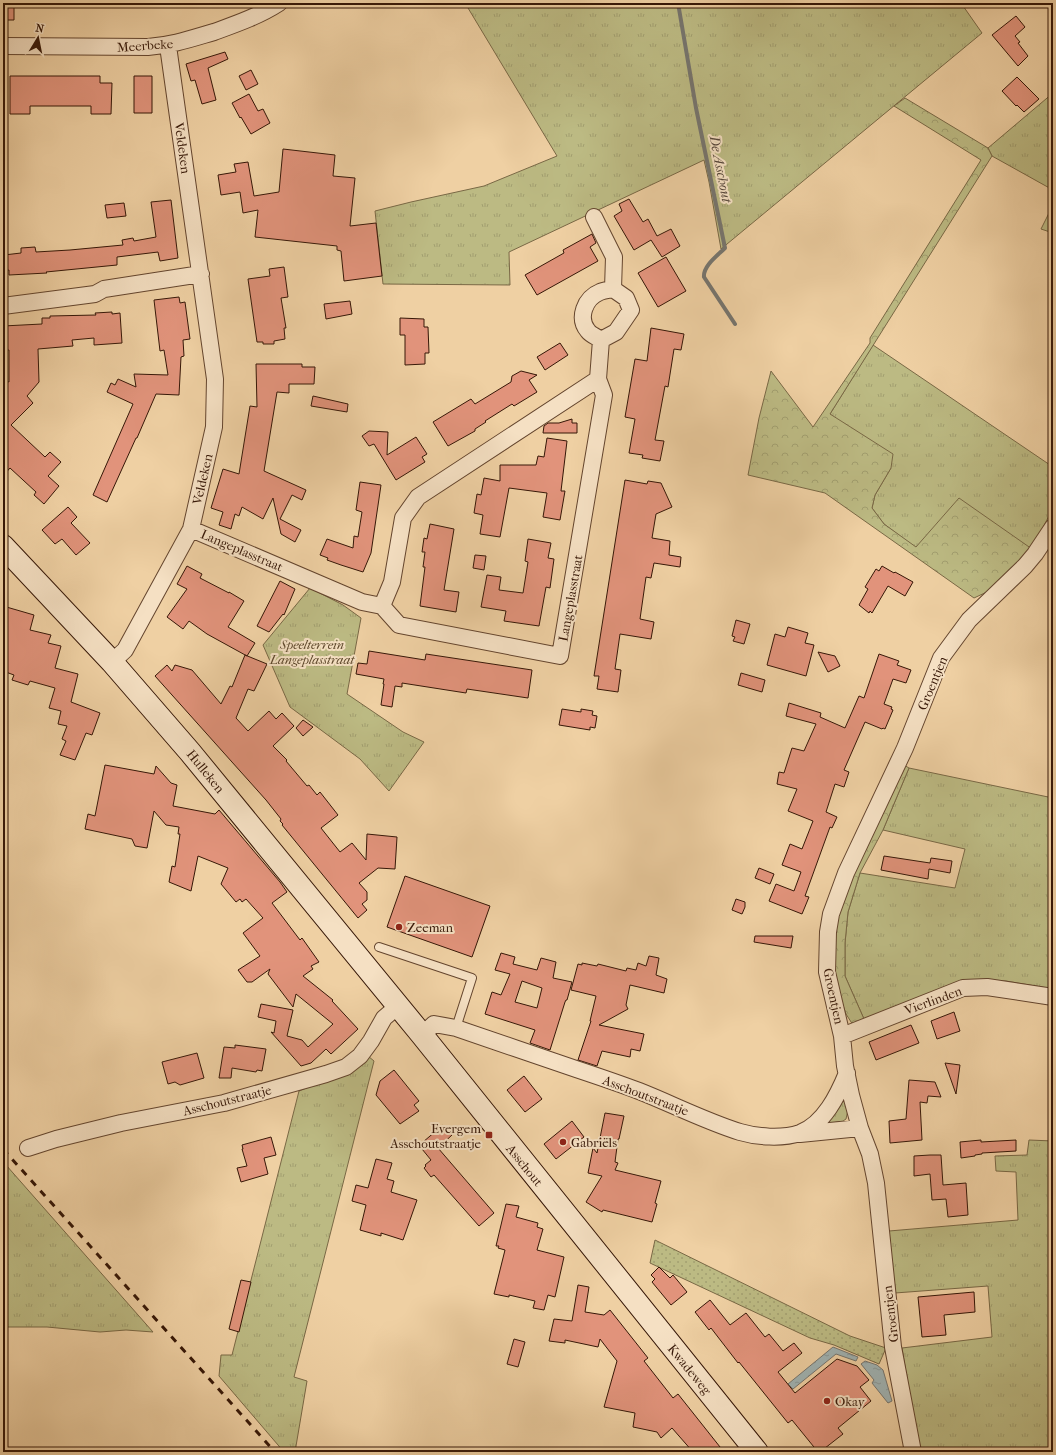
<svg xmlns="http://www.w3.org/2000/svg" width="1056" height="1455" font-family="'IM FELL French Canon',serif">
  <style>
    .grass { fill: url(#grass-tufts); stroke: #796845 }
    .forest { fill: url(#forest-crowns); stroke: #796845 }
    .garden { fill: url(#garden-dots); stroke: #796845 }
    .water { fill: url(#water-ripples); stroke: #76756e }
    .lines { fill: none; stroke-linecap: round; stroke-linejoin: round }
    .stream { stroke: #76756e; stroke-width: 4 }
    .building { fill: #e1937b; stroke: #361707; fill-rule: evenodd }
    .service-casing { stroke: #64452e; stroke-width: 10 }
    .minor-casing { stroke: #64452e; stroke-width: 18 }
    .secondary-casing { stroke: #361707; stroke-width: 24 }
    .service { stroke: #f5e0c3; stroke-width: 8 }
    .minor { stroke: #f5e0c3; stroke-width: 16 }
    .secondary { stroke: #f5e0c3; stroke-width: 22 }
    .rail { stroke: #361707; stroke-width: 3; stroke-dasharray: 7 7; stroke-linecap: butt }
    .poi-dot { fill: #8f2418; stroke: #f5e0c3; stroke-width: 1.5 }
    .labels { text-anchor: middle; stroke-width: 4; stroke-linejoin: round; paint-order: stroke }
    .street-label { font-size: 13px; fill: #361707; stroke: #f5e0c3 }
    .park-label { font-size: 13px; font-style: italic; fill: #5e482c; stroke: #f5e0c3 }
    .poi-label { font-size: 13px; fill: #361707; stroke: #f5e0c3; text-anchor: start }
    .water-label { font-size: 14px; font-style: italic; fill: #56463b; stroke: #f5e0c3 }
  </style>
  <defs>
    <pattern id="grass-tufts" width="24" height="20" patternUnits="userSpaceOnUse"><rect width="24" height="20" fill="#bcba83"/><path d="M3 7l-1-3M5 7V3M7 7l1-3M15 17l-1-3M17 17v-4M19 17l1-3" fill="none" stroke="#a29f70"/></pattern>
    <pattern id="forest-crowns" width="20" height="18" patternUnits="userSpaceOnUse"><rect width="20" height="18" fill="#bcba83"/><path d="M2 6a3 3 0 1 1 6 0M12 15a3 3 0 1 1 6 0" fill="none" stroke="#a29f70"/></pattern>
    <pattern id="garden-dots" width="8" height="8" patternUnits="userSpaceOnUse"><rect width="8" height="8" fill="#bcba83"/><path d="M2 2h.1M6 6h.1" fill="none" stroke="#a29f70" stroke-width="1.8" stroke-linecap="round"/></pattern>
    <pattern id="water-ripples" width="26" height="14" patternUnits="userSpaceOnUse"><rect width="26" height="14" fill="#a0b3b3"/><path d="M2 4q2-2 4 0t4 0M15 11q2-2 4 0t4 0" fill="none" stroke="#8a9998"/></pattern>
  </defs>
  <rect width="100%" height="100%" fill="#efd0a3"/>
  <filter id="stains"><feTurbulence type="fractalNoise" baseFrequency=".005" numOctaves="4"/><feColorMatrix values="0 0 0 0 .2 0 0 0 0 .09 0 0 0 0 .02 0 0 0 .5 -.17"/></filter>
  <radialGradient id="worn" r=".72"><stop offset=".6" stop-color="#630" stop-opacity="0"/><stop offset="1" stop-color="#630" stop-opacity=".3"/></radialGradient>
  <path class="grass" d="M465 3H961L982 33 721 249 709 182 704 160 509 252 510 285 383 284 375 211 411 202 484 186 557 156Z
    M1053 93V190L992 156 988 148Z
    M1053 205V233L1041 229Z
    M873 345 1053 467V508L1032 549 916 548 884 524 872 508 875 495 891 468 830 414Z
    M310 588 343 605 361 618 347 694 403 732 424 742 389 791 360 759 290 707 263 645Z
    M909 768 1053 798V989L1006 981 975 980 864 1019 845 976V943L848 912 860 873 955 888 965 849 883 830Z
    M368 1056 374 1061 294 1377 307 1381 295 1452H284L219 1376 221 1355H232L299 1091 356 1068Z
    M844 1097 848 1110 846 1119 843 1121 826 1124Z
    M1029 1140 1053 1141V1452H919L902 1348 992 1337 988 1286 895 1293 889 1231 1018 1220 1016 1172 996 1171 995 1156 1027 1155Z
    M6 1165 153 1332 126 1330 100 1332 47 1327H3V1166Z"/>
  <path class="forest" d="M905 98 988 148 992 156 830 414 893 454 891 468 875 495 872 508 884 524 916 547 959 498 1032 549 989 591 974 598 825 493 748 475 759 418 771 371 813 427 870 343V338L981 160 894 106Z
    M904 765 909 768 883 830 860 873 848 912 845 943V976L864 1019 853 1025 846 1014 838 991 832 963V946L842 894Z"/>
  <path class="garden" d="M655 1240 850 1336 886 1348 879 1364 834 1345 810 1338 650 1263Z"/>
  <path class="water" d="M833 1347 858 1357 856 1361 836 1354 793 1389 788 1384Z
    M865 1361 877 1365 883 1370 892 1401 888 1403 872 1383 874 1380 861 1364Z"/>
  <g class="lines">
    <path class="stream" d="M678 3 696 108 725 248C717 256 703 266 704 277L735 324"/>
  </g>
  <path class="building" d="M3 3H14V20H3Z
    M1016 16 1025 27 1015 36 1020 42 1018 43 1028 56 1018 66 992 35Z
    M225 52 228 59 208 68 216 100 202 104 195 80 191 81 186 64Z
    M251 70 258 84 246 90 239 76Z
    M10 76H100V83H112L111 114H91V106H30V114H10Z
    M134 76H152V113H134Z
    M1017 77 1039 99 1024 112 1017 105 1016 106 1002 91Z
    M249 94 258 111 263 109 270 123 251 134 241 117 240 118 232 103Z
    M283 149 335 155 333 176 355 178 350 226 376 223 382 276 344 281 341 251 337 250V246L255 237 258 210 243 213 240 192 221 195 218 175 236 172 234 164 248 162 254 196 279 192Z
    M629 199 643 222 648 219 657 236 671 229 680 246 662 257 651 240 634 250 614 216 622 211 619 204Z
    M171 200 178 258 160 261 158 252 117 257V265L56 271 46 272 47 273 9 275V270L4 271V255L21 253V248L35 247 36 252 70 250 123 245 122 240 133 238 134 241 156 237 151 202Z
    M124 203 126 216 107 218 105 205Z
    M592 234 596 243 590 247 598 261 537 295 525 275 564 253 563 250Z
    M666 257 686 291 658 307 638 273Z
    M284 267 288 297 281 298 286 328H284L285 339 274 341V344H263V342H257L248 279 270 276 269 269Z
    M179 297 180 303 185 302 190 339 183 340 184 356 181 357 179 395 156 394 137 438H136L107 502 93 495 133 404 107 392 111 383 115 385 118 379 136 387 134 374 168 375 164 350 160 351 154 300Z
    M350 301 352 314 326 319 324 304Z
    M112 312V314L120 313 122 343 94 345V338L72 340 73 346 38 349 39 382 27 396 33 403 11 425 45 457 50 452 61 462 48 476 59 486 44 504 34 495 36 492 10 468 3 476V380L9 382V350H3V326L42 324V318H50V316L96 315 95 313Z
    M400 318 424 319V327H428L429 353H425V364L405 365V335H400Z
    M651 328 684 334 681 350 674 349 668 387 665 386 655 440 664 441 660 461 642 458 643 455 629 453 635 419 625 417 635 359 647 361Z
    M560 343 568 355 545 370 537 357Z
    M256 364H302V367H315L314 384H289V393L277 392 264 471 306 490 302 500 292 495 280 519 301 530 295 542 281 534 273 498 263 519 242 507 239 516 235 514 231 529 219 525 223 512 211 508 223 469 239 474 250 406 257 407Z
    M521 371 537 375 529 380 537 392 514 406 512 404 485 421 486 422 475 429V431L448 446 433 422 471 399 475 404 511 382 512 376Z
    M313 396 348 404 347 412 311 406Z
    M572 419V423H577V433H543L544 426 548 423H559Z
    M369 431 388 432 387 455 416 437 427 454 422 457 425 462 396 480 374 444 369 446 362 436Z
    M547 438 567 441 561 491H565L560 520 543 517 547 493 509 488 500 537 480 534 483 515 474 513 477 494 481 495 484 478 500 481V465H536L538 456 544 457Z
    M625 480 647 484 648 481 661 483 672 507 656 514 652 538 670 541 669 555 681 557 680 567 654 563 651 578 646 577 640 619 654 622 651 639 620 634 615 669 621 670 618 692 597 689 599 676H594Z
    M360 482 381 485 371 553 363 572 341 565 327 560 328 558 320 555 327 539 353 548 354 536 358 537 362 512 356 510Z
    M68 507 77 517 71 523 90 543 76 555 62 539 55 544 42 530Z
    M430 524 454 529 444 590 459 592 456 612 420 606 425 567H423L425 552H422L424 538 427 539Z
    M528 539 551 543 548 558 554 559 550 588 546 587 539 626 504 621 506 611 481 607 487 575 501 577 499 590 523 593 528 562 525 561Z
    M475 555 486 556 484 570 473 568Z
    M187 566 202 574 200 578 229 593V592L244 601 228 627 255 643 247 656 207 634 189 621 183 629 167 617 187 589 177 584Z
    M882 566 894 573 895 572 913 582 905 596 888 586 872 613 870 611 869 613 859 605 868 589 865 587 876 569 879 571Z
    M280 581 295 589 284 615 283 614 269 632 257 626Z
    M3 606 34 615 30 630 51 635 48 643 61 646 55 668 78 674 71 702 100 713 92 735 86 733 75 760 60 755 66 741 62 739 67 726 58 724 61 711 49 708 55 688 30 681 28 685 12 680 14 675 3 671V638L6 626 3 625Z
    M736 620 750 624 744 644 733 641 735 637 732 636Z
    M788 627 808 633 805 643 814 645 806 676 767 665 775 634 785 637Z
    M369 651 425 660 426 654 532 670 528 698 467 689 466 693 402 683V687L395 686 392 707 381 705 384 684H383L384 679 356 674 358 663 367 664Z
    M818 652 835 656 840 666 828 672Z
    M879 654 899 661 897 665 911 670 906 683 893 679 884 704 892 707 891 709 893 710 885 729 883 728 882 729 865 722 844 770 849 772 844 787 835 784 826 812 837 817 832 828 830 827 805 896 809 897 802 914 769 901 776 884 794 891 801 872 782 865 790 844 802 849 813 821 788 811 797 789 777 784 779 772 784 773 792 748 804 751 816 724 786 716 789 703 821 713 820 717 845 728 859 696 864 698Z
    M245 655 267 664 254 691 248 689 236 718 248 731 269 711 276 719 282 713 294 726 273 746 287 760 286 761 307 786 309 785 317 795 320 792 338 815 321 828 340 852 352 843 366 860 367 834 397 837 395 869 378 868 359 883 367 892V900L362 904 367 910 358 918 282 825 283 824 280 821 281 819 266 800 155 676 167 665 172 671 175 665 192 670 221 704 230 686 232 687Z
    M741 673 765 680 762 692 738 685Z
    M562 709 581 712V709L593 711 592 715 597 716 595 728 590 727V730L559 725Z
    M303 720 313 727 303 736 296 728Z
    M105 765 154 774 156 766 171 783 177 785 173 806 215 814 219 810 280 882 287 892 272 903 300 940 302 938 319 962 311 966 313 969 303 976 333 1000 332 1001 358 1029 331 1054 326 1049 311 1063 301 1066 271 1032 274 1033 276 1021 258 1017 261 1004 293 1010 287 1036 302 1040 308 1047 333 1024 296 994 293 1007 268 974 270 969 252 982H247L238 970 260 956 243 933 263 918 246 899 242 902 240 899 236 902 221 884 228 868 198 856 191 891 169 882 172 866 175 867 180 834H178L179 827 166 825 154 811 147 848 135 846 132 839 85 829 88 814 95 816Z
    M884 856 930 863 931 858 952 861 950 873 929 869 928 879 881 870Z
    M759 868 774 874 770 884 755 878Z
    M405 876 490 906 472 957 387 927Z
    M736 899 745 902V907L742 914 732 910Z
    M755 936H793L791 948 754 942Z
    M501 953 515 957 513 964 537 970 541 958 556 962 553 978 572 982 567 1000H566L565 1002 550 1050 530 1043 535 1030 485 1014 492 992 501 995 510 974 495 970ZM522 981 542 988 537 1008 515 1002Z
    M649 956 659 958 656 975 667 979 664 993 630 985 626 1005 628 1009 599 1025 644 1034 640 1051 631 1049 630 1057 602 1051 597 1066 578 1060 591 1021H590L596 996 571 990 578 964 582 965V963L597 966 598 964 626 971 627 968 636 970 638 963 646 966Z
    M954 1012 960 1031 937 1039 931 1021Z
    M911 1025 919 1043 876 1060 869 1042Z
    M235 1045 266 1049 262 1071 257 1070 256 1072 232 1068 231 1078H219L224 1047 235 1048Z
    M197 1053 204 1078 180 1085 175 1082 168 1084 162 1062Z
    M945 1063 960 1065 956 1094Z
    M394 1070 419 1101 414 1105 419 1111 400 1124 376 1095 380 1081Z
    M524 1076 542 1099 525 1112 507 1090Z
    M909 1080 935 1082 941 1097 928 1096 927 1103 920 1102 922 1140 890 1143 889 1121 906 1119Z
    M605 1113 624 1116 619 1139H618L615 1162 618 1163 615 1170 661 1181 655 1203 657 1204 652 1222 603 1210 602 1212 586 1202 602 1176 588 1173 593 1148 597 1153Z
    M572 1121 584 1137 556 1159 544 1144Z
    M443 1125 452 1135 438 1148 494 1213 479 1226 434 1175 431 1177 424 1168 426 1166 425 1165 431 1160 422 1149 426 1146 423 1142Z
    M271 1137 276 1155 264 1158 268 1174 241 1182 237 1168 247 1166 242 1149H243L242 1145Z
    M981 1140V1142L1016 1140V1151L982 1153V1154L975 1155V1156L961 1158 960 1142Z
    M930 1155H941L943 1185 966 1183 968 1215 948 1217 946 1199 932 1200 930 1174 914 1176V1156Z
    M376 1159 392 1163 387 1179 394 1181 391 1192 417 1200 403 1240 381 1233V1236L360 1230 366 1205 352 1201 356 1185 368 1188Z
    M506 1204 519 1206 516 1217 538 1223 537 1227 543 1229 537 1250 564 1257 555 1297 548 1295 544 1310 533 1308 535 1301 509 1295V1297L494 1294 505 1250 498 1248 499 1246H496Z
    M659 1267 670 1278 673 1275 687 1292 671 1305 652 1282 655 1279 651 1275Z
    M241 1280 251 1282 239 1332 229 1329Z
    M578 1285 589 1287 585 1312 604 1315 610 1310 648 1358 644 1361 673 1398 678 1394 724 1452H693L672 1428 661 1438 657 1432 633 1427 635 1413 604 1407 617 1361 600 1339 598 1347 565 1340V1343L549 1341 554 1319 572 1321Z
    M974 1292 975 1312 944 1315 946 1335 922 1337 918 1297Z
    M710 1300 730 1325 746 1313 765 1337 769 1334 783 1351 794 1343 802 1353 778 1372 795 1393 837 1359 857 1366 869 1380 860 1387 871 1401 838 1428 843 1434 820 1452H818L792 1420 788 1423 739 1362 738 1363 711 1328 709 1330 695 1312Z
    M514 1339 525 1342 518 1367 507 1364Z"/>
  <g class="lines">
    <defs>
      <path id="service" d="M379 947 472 978 456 1028"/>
      <path id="minor" d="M3 46 148 47C173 45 190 39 214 32 236 24 259 16 279 3
        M3 306 95 294 104 289 201 274
        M601 340C597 337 591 335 588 331 577 318 585 298 600 292 604 290 609 290 613 289
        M191 529 362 602 382 606 399 625 560 656 604 395 598 379 601 340 616 332 631 310 626 298 613 289 614 257 594 217
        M382 606 392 582 403 518 418 497 598 379
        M112 662 125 650 191 529 214 427 215 379 168 46
        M422 1035 434 1024 456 1028C496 1042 536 1055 576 1069 597 1076 618 1083 639 1091 672 1104 705 1121 740 1132 757 1137 782 1139 800 1133 824 1124 838 1095 847 1073
        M842 1036 963 988 987 987 1053 997
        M800 1134 860 1128
        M28 1148 56 1139 121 1123 224 1103 326 1074 346 1067 360 1056 371 1041 384 1018 398 1006
        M913 1452 893 1347 876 1183 870 1154 860 1128 851 1095 845 1066 842 1036 827 972 828 932 831 914 846 873 905 748 941 658 969 620 1025 566 1035 554 1053 527"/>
      <path id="secondary" d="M3 546 112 662 190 752 422 1035 757 1452"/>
    </defs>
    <use href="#service" class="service-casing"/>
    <use href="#minor" class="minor-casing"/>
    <use href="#secondary" class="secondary-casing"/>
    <use href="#service" class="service"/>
    <use href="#minor" class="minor"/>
    <use href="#secondary" class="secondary"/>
    <path class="rail" d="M3 1149 275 1452"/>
  </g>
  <g class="poi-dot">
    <circle cx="399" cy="927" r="4"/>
    <rect x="485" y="1131" width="8" height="8" rx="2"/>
    <circle cx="563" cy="1142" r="4"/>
    <circle cx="827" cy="1401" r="4"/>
  </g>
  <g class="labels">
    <g class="street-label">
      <text transform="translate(145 45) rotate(-4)" y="5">Meerbeke</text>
      <text transform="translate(183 148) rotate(82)" y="5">Veldeken</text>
      <text transform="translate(202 479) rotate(-77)" y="5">Veldeken</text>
      <text transform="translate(242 550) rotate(23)" y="5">Langeplasstraat</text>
      <text transform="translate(570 598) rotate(-80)" y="5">Langeplasstraat</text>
      <text transform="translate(932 683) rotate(-67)" y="5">Groentjen</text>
      <text transform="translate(206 771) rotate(51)" y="5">Hulleken</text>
      <text transform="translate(834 996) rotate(78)" y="5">Groentjen</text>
      <text transform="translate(933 1000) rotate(-20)" y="5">Vierlinden</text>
      <text transform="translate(646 1095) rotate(21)" y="5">Asschoutstraatje</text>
      <text transform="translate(227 1100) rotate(-14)" y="5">Asschoutstraatje</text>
      <text transform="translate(525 1165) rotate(51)" y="5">Asschout</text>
      <text transform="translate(890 1314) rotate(-97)" y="5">Groentjen</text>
      <text transform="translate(690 1369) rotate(51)" y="5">Kwadeweg</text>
    </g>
    <g class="park-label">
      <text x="312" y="649">Speelterrein<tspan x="312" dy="15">Langeplasstraat</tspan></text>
    </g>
    <g class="poi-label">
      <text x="407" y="932">Zeeman</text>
      <text x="481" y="1133" text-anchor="end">Evergem<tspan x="481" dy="15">Asschoutstraatje</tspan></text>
      <text x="571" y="1147">Gabriëls</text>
      <text x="835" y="1406">Okay</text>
    </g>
    <g class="water-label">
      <text transform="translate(721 169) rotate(79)" y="5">De Asschout</text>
    </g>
  </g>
  <rect width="1056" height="1455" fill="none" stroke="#efd0a3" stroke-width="16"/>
  <rect x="4" y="4" width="1048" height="1447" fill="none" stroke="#361707" stroke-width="2"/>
  <rect x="8" y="8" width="1040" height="1439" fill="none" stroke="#361707"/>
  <g transform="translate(38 38) rotate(10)" stroke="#f5e0c3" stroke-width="3" paint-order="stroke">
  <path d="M0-3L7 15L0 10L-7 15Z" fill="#361707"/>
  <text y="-6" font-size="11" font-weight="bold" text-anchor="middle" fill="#361707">N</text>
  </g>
  <rect width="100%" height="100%" filter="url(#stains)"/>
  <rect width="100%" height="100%" fill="url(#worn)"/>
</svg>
